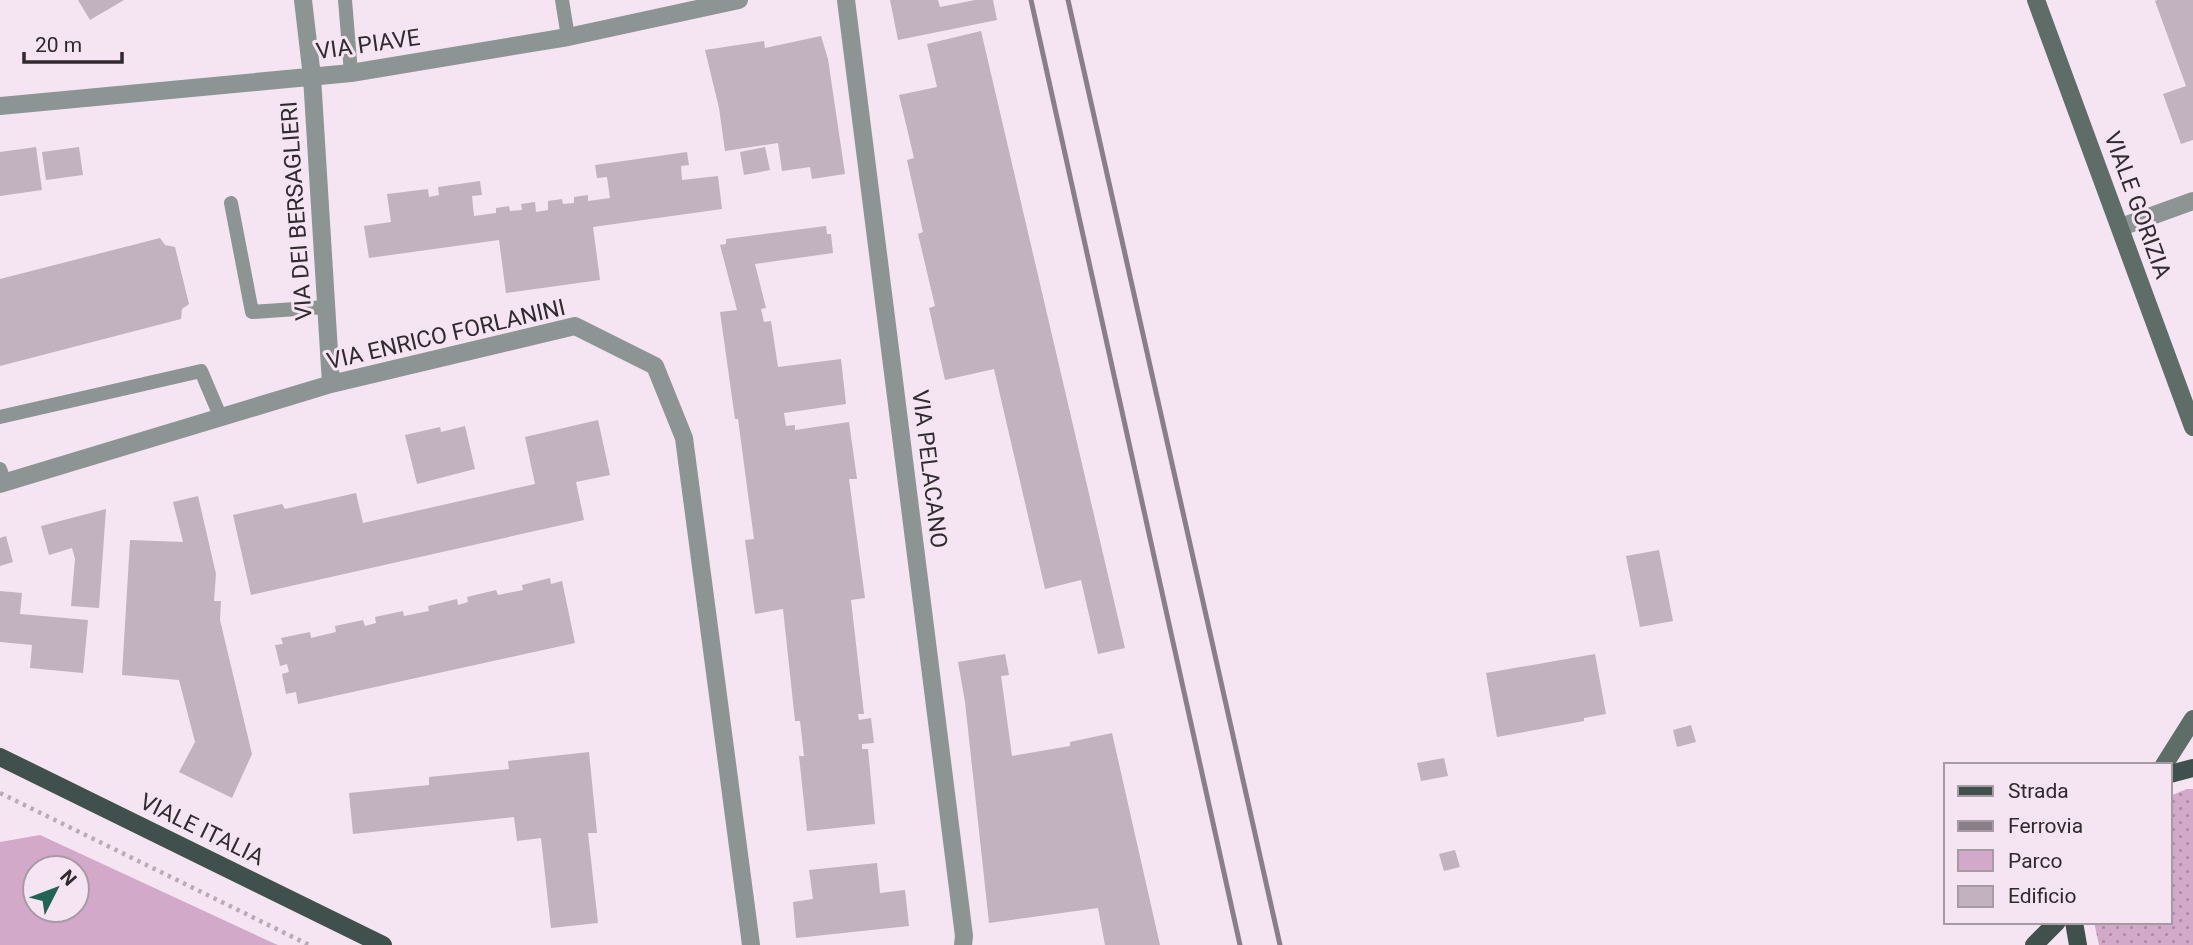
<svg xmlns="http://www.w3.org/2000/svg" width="2193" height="945" font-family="Roboto,sans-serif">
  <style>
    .grass { fill: url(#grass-dots) }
    .park { fill: #d3a9ca; fill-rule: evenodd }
    .building { fill: #c2b1be }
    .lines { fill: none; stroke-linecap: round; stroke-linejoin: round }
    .path { stroke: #b8abb5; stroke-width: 4.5; stroke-dasharray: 3.5 5; stroke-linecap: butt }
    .service { stroke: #8c9593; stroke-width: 14 }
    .minor { stroke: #8c9593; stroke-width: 18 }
    .secondary { stroke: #5f6d69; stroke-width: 18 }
    .primary { stroke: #40514d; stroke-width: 18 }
    .rail { stroke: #8a7f88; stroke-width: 5 }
    .labels { text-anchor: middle; stroke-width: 6; stroke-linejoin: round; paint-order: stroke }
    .street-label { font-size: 23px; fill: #302a2f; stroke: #f5e4f1 }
  </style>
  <defs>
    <pattern id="grass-dots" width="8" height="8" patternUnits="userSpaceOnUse" patternTransform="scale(1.75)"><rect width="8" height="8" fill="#d3a9ca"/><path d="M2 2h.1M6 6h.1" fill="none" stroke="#ac8aa4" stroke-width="1.8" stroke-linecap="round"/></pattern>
  </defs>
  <rect width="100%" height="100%" fill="#f5e4f1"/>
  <path class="grass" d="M2187 789H2193V945H2099L2094 922H2170V796Z"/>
  <path class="park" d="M40 835 271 942 278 945H0V842ZM35 868H77V910H35Z"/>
  <path class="building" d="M78 0H124L90 20Z
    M890 0H938L940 7 975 0H993L997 20 898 40Z
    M2157 0H2193V140L2181 144 2163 94 2186 86 2155 1Z
    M981 31 1125 648 1098 654 1081 580 1045 589 994 369 945 380 929 308 935 306 918 234 923 232 907 160 914 158 899 95 937 87 927 44Z
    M821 36 828 59 845 174 812 179 810 167 782 171 778 143 725 151 719 108 705 50 764 41 765 48Z
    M36 147 42 190 0 196V152Z
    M79 147 83 175 46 180 42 152Z
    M765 147 770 170 744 175 740 152Z
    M687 152 689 165 681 166 682 180 718 176 722 209 593 227 600 280 506 293 499 240 369 258 364 226 391 222 387 194 428 189 429 197 439 195 438 187 480 181 482 195 472 196 474 216 496 213V208L509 206 510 211 522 210 521 204 535 202 536 212 548 210V201L562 199 563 204 574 203V197L588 195V201L610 198 607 177 597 178 595 165Z
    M826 226 827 234H831L833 253 755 264 766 308 761 309 764 322 771 321 778 367 841 359 846 404 784 413 786 426 795 425V430L849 422 857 479H849L865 598 851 600 864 714H858L859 720 871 718 874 743 862 744V749H868L875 824 807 831 799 756H804L800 721H795L783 609 755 614 745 540 754 539 738 419H735L720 312 737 310 720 245 726 244V239Z
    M160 238 165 245 175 247 189 304 182 309 181 319 0 366V279Z
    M598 420 610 475 576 482 584 520 251 595 233 515 282 504 285 509 356 493 363 523 535 484 525 437Z
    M465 426 475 469 417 484 405 435 440 427 441 432Z
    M198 496 216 574 214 601H221L220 620 252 754 232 798 179 772 195 742 179 680 122 675 130 540 183 542 173 502Z
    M106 509 99 608 71 606 75 559 72 548 49 555 41 526Z
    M6 536 13 562 0 566V538Z
    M1659 550 1673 621 1640 627 1626 556Z
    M550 578 551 584 562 581 575 643 298 704 296 692 286 694 282 674 289 672 287 664 280 666 275 645 283 644 281 638 310 632 311 638 336 632 335 626 363 620 365 626 376 623 375 617 403 611 404 616 429 611 428 606 457 599 458 605 468 602 467 597 496 590 498 595 523 590 522 585Z
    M0 591 22 593 20 614 88 620 83 673 30 668 32 645 0 642Z
    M1005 654 1009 675 1001 676 1012 756 1070 746V742L1112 733 1160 945H1105L1098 908 989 923 965 702 958 662Z
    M1595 654 1606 714 1584 718V721L1497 737 1486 673Z
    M1691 725 1696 742 1677 747 1673 730Z
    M589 752 597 833H588L598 923 551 928 541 838 517 841 514 817 353 834 349 793 429 785V777L509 769 508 761Z
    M1444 758 1448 776 1421 781 1417 763Z
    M1455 850 1460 867 1444 871 1439 854Z
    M877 863 880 893 905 890 909 926 796 938 793 902 813 899 809 870Z"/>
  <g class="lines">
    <path class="path" d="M0 793 309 945"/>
    <path class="service" d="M345 0 351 73
      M562 0 568 37
      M231 203 252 312 326 307
      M0 417 201 371 221 418
      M0 469 5 483"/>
    <path class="minor" d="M303 0 312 77 331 384
      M846 0 964 936 963 945
      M0 106 351 73 568 37 739 0
      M2121 227 2193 201
      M0 484 331 384 575 326 655 366 684 438 751 945"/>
    <path class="secondary" d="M2036 0 2193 427
      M2164 765 2193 719"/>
    <path class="primary" d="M0 757 383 945
      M2170 774 2193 768
      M2074 922 2078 945
      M2034 945 2057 922"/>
    <path class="rail" d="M1031 0 1240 945
      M1068 0 1280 945"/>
  </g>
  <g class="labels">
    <g class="street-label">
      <text transform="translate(368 44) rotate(-8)" y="8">VIA PIAVE</text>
      <text transform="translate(2138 205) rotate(70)" y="8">VIALE GORIZIA</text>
      <text transform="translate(296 211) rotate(-94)" y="8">VIA DEI BERSAGLIERI</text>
      <text transform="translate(446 334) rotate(-13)" y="8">VIA ENRICO FORLANINI</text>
      <text transform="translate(930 469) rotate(83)" y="8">VIA PELACANO</text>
      <text transform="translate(202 829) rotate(26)" y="8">VIALE ITALIA</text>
    </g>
  </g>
  <rect x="1944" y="763" width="228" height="161" fill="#f5e4f1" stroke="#a69aa3" stroke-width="2"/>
  <rect x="1958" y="786" width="35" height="10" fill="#40514d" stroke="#a69aa3" stroke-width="2"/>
  <text x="2008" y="798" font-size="21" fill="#302a2f">Strada</text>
  <rect x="1958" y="821" width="35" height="10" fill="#8a7f88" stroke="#a69aa3" stroke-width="2"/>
  <text x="2008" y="833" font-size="21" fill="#302a2f">Ferrovia</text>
  <rect x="1958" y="850" width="35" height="21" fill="#d3a9ca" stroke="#a69aa3" stroke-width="2"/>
  <text x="2008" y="868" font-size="21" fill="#302a2f">Parco</text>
  <rect x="1958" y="886" width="35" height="21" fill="#c2b1be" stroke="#a69aa3" stroke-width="2"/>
  <text x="2008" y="903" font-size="21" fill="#302a2f">Edificio</text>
  <g transform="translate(56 889) rotate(48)"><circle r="33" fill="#f5e4f1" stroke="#a69aa3" stroke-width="2"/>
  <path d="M0-5L12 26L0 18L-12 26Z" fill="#1f6457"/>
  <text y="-10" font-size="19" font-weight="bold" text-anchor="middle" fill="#302a2f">N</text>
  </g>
  <path d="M24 52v10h98v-10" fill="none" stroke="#302a2f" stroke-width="3.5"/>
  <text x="35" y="52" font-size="21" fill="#302a2f" stroke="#f5e4f1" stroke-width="5" paint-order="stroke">20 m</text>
</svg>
